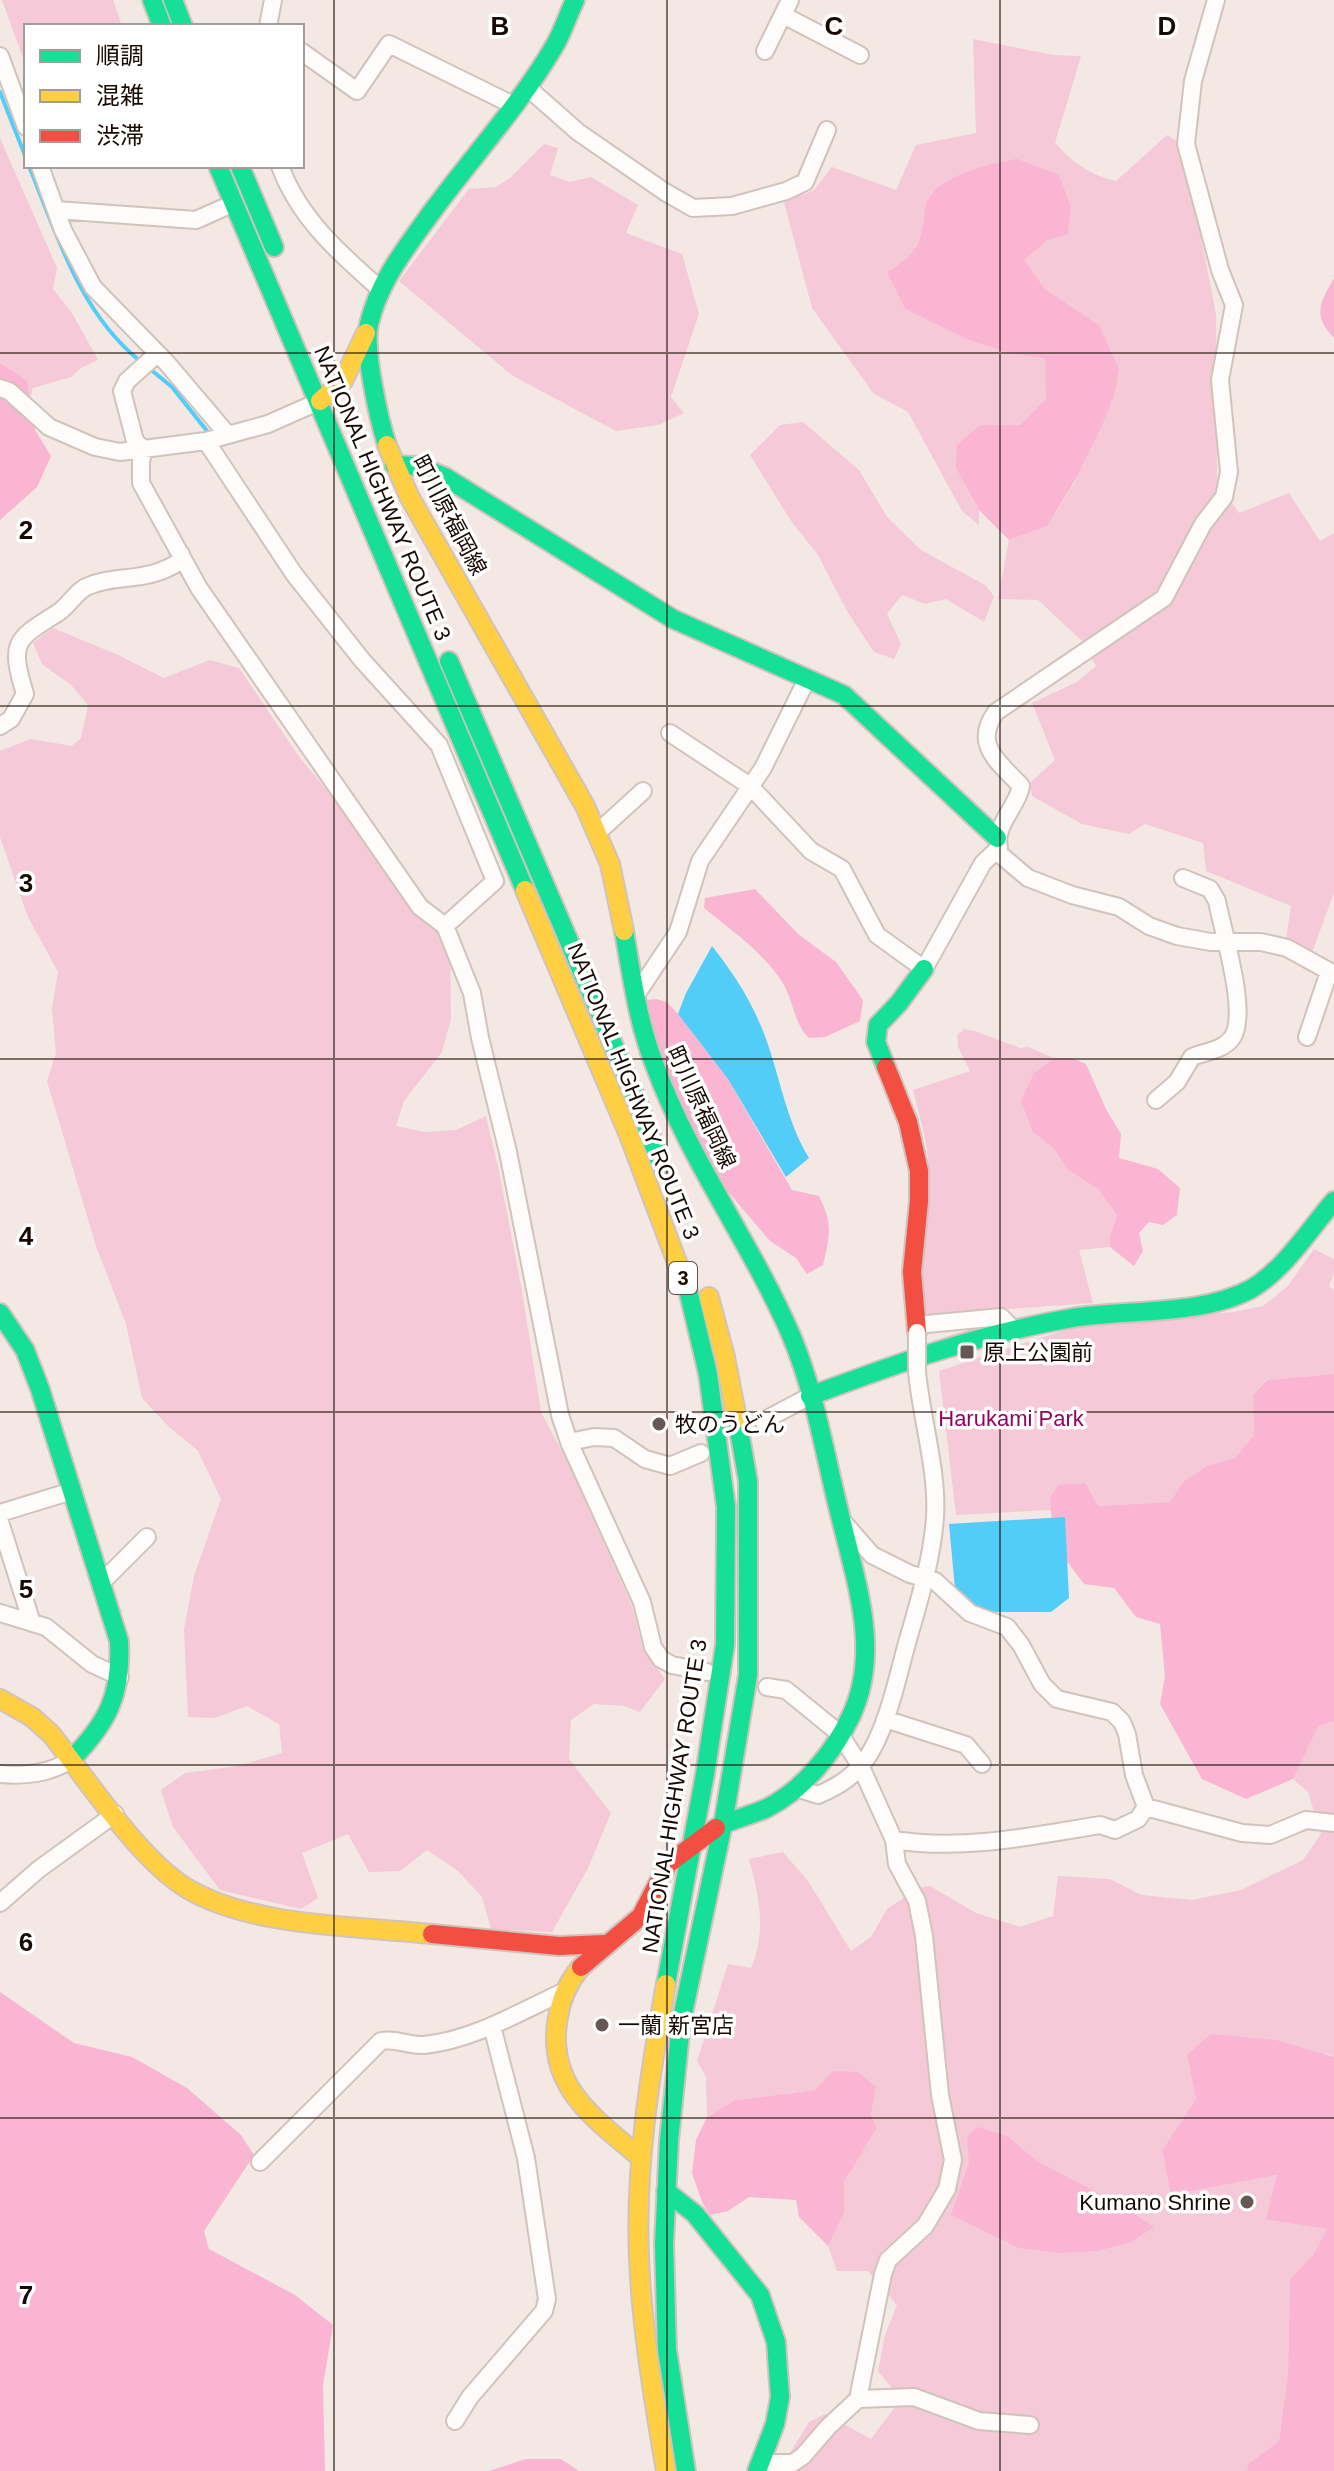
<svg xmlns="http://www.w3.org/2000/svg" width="1334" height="2471" font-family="Helvetica,'Noto Sans JP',sans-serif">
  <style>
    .green { fill: #f5c9d8 }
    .forest { fill: #f9b5d2 }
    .water { fill: #52cdf7 }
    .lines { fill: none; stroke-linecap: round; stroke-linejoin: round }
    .stream { stroke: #52cdf7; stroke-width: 4 }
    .street-casing { stroke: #d1c3bc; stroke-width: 20 }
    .fast-casing { stroke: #d1c3bc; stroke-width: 22 }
    .slow-casing { stroke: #d1c3bc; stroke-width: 22 }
    .jam-casing { stroke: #d1c3bc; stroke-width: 22 }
    .street { stroke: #fdfcfb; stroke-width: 16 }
    .fast { stroke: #16e098; stroke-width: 18 }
    .slow { stroke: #ffcf43; stroke-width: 18 }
    .jam { stroke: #f24e42; stroke-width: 18 }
    .street-bridge-casing { stroke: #d1c3bc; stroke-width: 20; stroke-linecap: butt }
    .street-bridge { stroke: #fdfcfb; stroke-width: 16 }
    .grid { fill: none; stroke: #180902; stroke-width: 2; stroke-opacity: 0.55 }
    .poi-dot { fill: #655751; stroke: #fff; stroke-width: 3 }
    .labels { text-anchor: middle; stroke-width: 7; stroke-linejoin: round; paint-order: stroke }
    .shield { fill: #fff; stroke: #5d534e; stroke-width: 2 }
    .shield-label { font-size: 20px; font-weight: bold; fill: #180902 }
    .street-label { font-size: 22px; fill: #180902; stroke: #fff }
    .poi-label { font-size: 22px; fill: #180902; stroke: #fff; text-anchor: start }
    .park-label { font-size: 22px; fill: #92025f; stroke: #fff }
    .grid-label { font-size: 26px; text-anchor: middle; font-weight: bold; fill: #180902; stroke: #fff; stroke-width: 7; stroke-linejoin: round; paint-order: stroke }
  </style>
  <rect width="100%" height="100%" fill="#f3e8e3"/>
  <path class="green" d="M2 0H113L122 26H26V66Z
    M973 39 1053 55 1081 56 1055 143C1074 163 1089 175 1116 181L1167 135 1178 142 1196 212 1216 314 1217 481 1239 513 1289 493 1320 541 1334 533V893L1311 955 1286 939 1291 906 1206 871 1203 843 1145 824 1129 834 1082 824 1032 796 1030 783 1055 760 1032 703 1077 682 1096 666 1082 641 1038 600 998 599 1009 540 1047 526 1075 482 1099 325 1045 289 1023 259 1048 240 928 199 923 228 912 256 887 272 905 309 966 339 1009 353 1045 357 1047 399 1020 425H980L956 468 979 510V525L962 511 908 412 874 394 812 308 784 202 814 190 832 167 896 190 916 145 976 133Z
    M0 138 57 268 53 289 72 313 98 360 81 368 71 377 33 388 30 398 27 380 0 363Z
    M544 144 558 148 550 175 570 182 591 177 638 205 626 233 682 254 699 314 671 397 684 413 658 425 616 431 513 376 399 281 469 189 496 187 510 178Z
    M803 422 859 470 887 517 921 550 985 585 994 596 984 622 946 599 925 604 902 595 887 614 901 644 894 659 874 652 847 611 818 555 791 521 750 455 780 425Z
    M53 628 118 655 164 678 210 660 239 668 300 758 450 937 451 1019 442 1052 404 1101 396 1126 425 1132 456 1130 486 1116 499 1171 522 1291 541 1412 568 1463 632 1606 643 1649 665 1679 640 1712 624 1706 594 1704 571 1720 569 1759 611 1813 588 1868 552 1932 491 1929 482 1897 458 1871 427 1850 400 1871 369 1872 348 1834 302 1853 318 1898 301 1909 220 1890 173 1827 161 1790 185 1773 238 1766 282 1753 279 1724 247 1706 215 1718 188 1717 184 1629 194 1576 221 1499 198 1451 169 1427 142 1398 126 1324 96 1246 47 1081 56 1053 52 1008 58 972 27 915 0 837V751L31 739 72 746 81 738 88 705 71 685 42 664 33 643Z
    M964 1029 975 1031 1020 1048 1028 1047 1054 1058 1034 1073 1033 1132 1054 1149 1068 1170 1098 1189 1117 1215 1110 1236V1247L1079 1250 1093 1303 954 1313 937 1318 923 1311C918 1264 929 1216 929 1169 928 1142 919 1116 913 1090L970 1071 958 1047 957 1035Z
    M1314 1249 1334 1259V1273L1329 1286 1334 1290V1374L1266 1380 1253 1395 1254 1435 1235 1458 1207 1466 1184 1481 1170 1502 1098 1506 1084 1483 1075 1484 1070 1509 956 1515 939 1371 1065 1330 1118 1321 1234 1312 1263 1306 1288 1286Z
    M1334 1722V2057L1328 2054 1187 2055 1196 2099 1162 2152 1171 2195 1278 2175 1327 2229 1313 2255 1290 2279 1288 2373 1279 2441 1248 2464 1247 2471H779L809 2422 825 2414 871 2439 901 2399 878 2371 885 2335 897 2305 868 2271H837L828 2246 844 2213V2182L877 2128 871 2115 876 2087 815 2090 735 2100 707 2117 706 2077 697 2061 728 1964 751 1968C767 1931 759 1896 749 1859L783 1852 808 1881 851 1951 871 1937 887 1909 918 1888 930 1886 976 1913 1020 1927 1053 1916 1058 1876 1110 1879 1141 1895 1192 1900 1241 1890 1303 1860 1321 1834 1308 1792 1293 1779 1319 1725Z"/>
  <path class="forest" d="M1017 159 1059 175 1071 207 1068 234 1048 240 1024 260 1045 289 1099 325 1119 369 1114 395 1101 428 1074 482 1047 526 1009 540 979 510 956 468 957 445 980 425H1020L1046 399 1045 358 1009 353 966 339 905 309 887 272C910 257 917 253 923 225 925 217 924 206 928 200 940 175 992 163 1017 159Z
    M1334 278V338C1312 315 1320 303 1334 278Z
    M0 363 27 380 35 430 51 456 37 487 0 520Z
    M755 889 798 934 836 962 863 1000 860 1021 825 1037 809 1038C793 1023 794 1000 782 982 763 952 731 930 704 908L705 898Z
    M656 999 667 1002 678 1014 728 1079 792 1190 819 1196C833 1224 830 1236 823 1265L807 1274 796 1258 770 1241 713 1174 653 1038 647 1000Z
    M1054 1058H1072L1086 1064 1106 1109 1121 1134 1119 1158 1158 1169 1180 1188 1177 1215 1163 1225 1149 1222 1139 1233 1143 1251 1134 1266 1110 1247V1236L1117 1215 1098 1189 1068 1170 1054 1149 1033 1132 1021 1101 1034 1073Z
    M1334 1374V1722L1319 1725 1293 1779 1246 1799 1202 1779 1160 1704 1165 1676 1160 1624 1136 1617 1114 1588 1084 1584 1054 1544 1050 1499 1058 1485 1085 1483 1098 1506 1170 1502 1184 1481 1207 1466 1235 1458 1254 1435 1253 1395 1267 1380Z
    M0 1992 74 2043 132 2057 187 2088 241 2135 254 2155 204 2231 209 2249 295 2295 333 2325 323 2385 325 2471H0Z
    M1211 2034 1276 2040 1334 2057V2471H1247L1248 2464 1279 2441 1288 2373 1290 2279 1313 2255 1327 2229 1266 2219 1277 2175 1171 2195 1162 2151 1196 2099 1187 2055Z
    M833 2071 858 2072 876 2087 871 2115 877 2128 844 2182V2213L828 2246 799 2217 796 2200 749 2197 728 2211 710 2215 702 2202 692 2173 696 2140 707 2117 735 2100 815 2090Z
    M977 2127 1007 2136 1037 2161 1126 2208 1154 2227 1131 2242 1097 2251 1060 2253 1019 2248 951 2215 969 2163 967 2138Z
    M526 2459H561L579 2471H489Z"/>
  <path class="water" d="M712 946C736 977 751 1000 765 1036 780 1077 786 1120 809 1158L786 1177 728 1079 678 1014 686 993Z
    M1065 1517 1069 1598 1051 1612H978L955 1589 949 1524Z"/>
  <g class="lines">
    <path class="stream" d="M0 92 26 158
      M29 166C57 235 80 313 140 361
      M150 369 172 387 211 436"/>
    <defs>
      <path id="street" d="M783 15 860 55
        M268 26 273 0
        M765 51 790 0
        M302 52 357 91 389 44 513 105
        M0 56 26 127
        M527 87 578 132 665 192 693 208 732 206 786 191 805 182 827 130
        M40 166 63 230 93 287 166 362 228 435
        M280 166C299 218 339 253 380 289
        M56 210 196 220 234 203
        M0 388 9 391 49 427 95 447 120 452 206 441 268 424 320 401
        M206 441 294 574 362 660 439 745 495 881 445 926
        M144 450 141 461V483L199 588 420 907 445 926 472 993 480 1038 508 1152 560 1415 569 1442 642 1602 653 1647 661 1659 672 1665 707 1672
        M144 450 135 441 122 391 127 381 157 354
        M0 726 11 719 25 694C9 641 15 640 59 612 69 605 76 592 86 587 117 573 147 584 180 561L181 554
        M670 733 750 786 811 851 842 869 877 935 924 969 983 863 999 848C994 824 1017 808 1021 786 999 762 972 745 996 712L1164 598 1203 524 1224 497 1229 472 1220 380 1234 305 1220 270 1186 144 1193 81 1216 0
        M598 832 643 791
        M996 851 1028 878 1072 895 1119 907 1149 926 1177 936 1211 942H1261L1287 948 1334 974
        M636 995 678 932 700 861 763 768 807 679
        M1307 1037 1329 972
        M1156 1100 1177 1082 1192 1057C1206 1051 1222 1051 1232 1038 1249 1014 1223 933 1217 901L1210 889 1183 878
        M916 1325 1001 1317 1015 1331
        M763 1421 810 1396
        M569 1442 594 1437 614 1438 645 1459 670 1466 701 1453
        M0 1513 72 1491
        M0 1522 32 1623
        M846 1525 872 1555 910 1574 935 1581 970 1613 1007 1627 1021 1645 1042 1684 1057 1699 1112 1712 1122 1722 1127 1734 1134 1775 1146 1807 1138 1819 1115 1830 1100 1825C1032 1836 963 1851 894 1840
        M101 1583 147 1537
        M0 1613 46 1627 92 1664 120 1677
        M885 1719 966 1745 982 1764
        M0 1774C26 1776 48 1774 71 1760
        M796 1788 818 1795C834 1788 847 1781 859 1768 885 1740 897 1679 907 1643 919 1601 932 1560 935 1517 938 1470 921 1418 917 1371
        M1146 1807 1242 1833 1270 1835 1306 1820 1334 1823
        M0 1903 39 1869 115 1814
        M260 2162 381 2041C397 2038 409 2046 424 2045 474 2040 521 2011 565 1991
        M858 2399 914 2397 979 2421 1030 2425
        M455 2421 470 2397 544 2311 547 2299 526 2158 492 2026
        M762 2463H793L803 2456 828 2427 858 2399 883 2274 888 2260 925 2226 947 2189 953 2160 940 2095 924 1936 917 1901 897 1864 894 1840 861 1767 840 1734 786 1690 767 1687"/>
      <path id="fast" d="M152 0 162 26
        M173 0 183 26
        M218 166 525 890
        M240 166 274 247
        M387 445C379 420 363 349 369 324 379 281 406 248 431 213 472 157 520 105 555 45 563 31 568 15 575 0
        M394 465 418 466 445 477 673 619 844 695 997 838
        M449 661 637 1100 661 1164
        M624 931C632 977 638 1023 655 1066 690 1161 751 1243 791 1335 817 1397 826 1463 843 1527 858 1589 880 1654 851 1716 834 1752 803 1790 767 1808 750 1816 732 1819 716 1828
        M886 1067 876 1042 878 1025 899 1003 924 969
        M0 1313 25 1350 40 1389 119 1641C122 1695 108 1722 71 1760
        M810 1396C895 1364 982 1333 1072 1318 1127 1309 1201 1316 1251 1289 1285 1269 1309 1230 1334 1201
        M666 1984 705 1774 725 1645 726 1507 708 1374 689 1294 678 1265
        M666 2191 695 2214 760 2295 776 2342 780 2397 775 2424 757 2471
        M686 2471 667 2350 664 2243 669 2141 681 2023 723 1824 748 1675V1481L737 1419"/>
      <path id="slow" d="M320 401 343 381 366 333
        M387 445 409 496 585 806 610 864 624 931
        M525 890 629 1135 678 1265
        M709 1297 725 1357 737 1419
        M0 1699 32 1717 51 1734C87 1779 140 1861 188 1889 253 1927 357 1926 432 1934
        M581 1967C569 1981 561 1998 558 2017 545 2086 594 2118 641 2158
        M666 2471C654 2400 642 2330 639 2258 635 2166 650 2074 666 1984"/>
      <path id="jam" d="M886 1067 908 1122 919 1171V1201L912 1272 917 1332
        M432 1934 559 1946 604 1944
        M581 1967 641 1916 668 1864 716 1828"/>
    </defs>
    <use href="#street" class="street-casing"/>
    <use href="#fast" class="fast-casing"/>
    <use href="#slow" class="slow-casing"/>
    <use href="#jam" class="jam-casing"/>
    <use href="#street" class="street"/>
    <use href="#fast" class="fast"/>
    <use href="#slow" class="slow"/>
    <use href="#jam" class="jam"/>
    <defs>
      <path id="street-bridge" d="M917 1332V1371"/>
    </defs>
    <use href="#street-bridge" class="street-bridge-casing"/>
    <use href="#street-bridge" class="street-bridge"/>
  </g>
  <path class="grid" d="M334 0V2471M667 0V2471M1000 0V2471M0 353H1334M0 706H1334M0 1059H1334M0 1412H1334M0 1765H1334M0 2118H1334"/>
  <g class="poi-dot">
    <rect x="959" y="1344" width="16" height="16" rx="4"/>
    <circle cx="659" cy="1424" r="8"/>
    <circle cx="602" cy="2025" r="8"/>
    <circle cx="1247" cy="2202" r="8"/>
  </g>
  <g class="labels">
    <rect class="shield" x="669" y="1262" width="28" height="32" rx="6"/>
    <g class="shield-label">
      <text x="683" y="1285">3</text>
    </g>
    <g class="street-label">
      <text transform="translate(383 493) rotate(67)" y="8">NATIONAL HIGHWAY ROUTE 3</text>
      <text transform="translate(450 515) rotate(62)" y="8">町川原福岡線</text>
      <text transform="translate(634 1091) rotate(68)" y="8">NATIONAL HIGHWAY ROUTE 3</text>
      <text transform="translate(702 1107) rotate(65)" y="8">町川原福岡線</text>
      <text transform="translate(674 1796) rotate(-81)" y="8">NATIONAL HIGHWAY ROUTE 3</text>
    </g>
    <g class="poi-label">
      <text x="983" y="1360">原上公園前</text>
      <text x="675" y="1432">牧のうどん</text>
      <text x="618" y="2033">一蘭 新宮店</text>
      <text x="1231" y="2210" text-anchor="end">Kumano Shrine</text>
    </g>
    <g class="park-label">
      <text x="1011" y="1426">Harukami Park</text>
    </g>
  </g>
  <g class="grid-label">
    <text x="500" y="35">B</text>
    <text x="834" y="35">C</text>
    <text x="1167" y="35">D</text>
    <text x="26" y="539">2</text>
    <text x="26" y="892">3</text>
    <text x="26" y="1245">4</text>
    <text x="26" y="1598">5</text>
    <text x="26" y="1951">6</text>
    <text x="26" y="2304">7</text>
  </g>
  <rect x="24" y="24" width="280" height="144" fill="#ffffff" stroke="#a39d9a" stroke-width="2"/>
  <rect x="40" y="50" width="40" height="12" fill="#16e098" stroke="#a39d9a" stroke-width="2"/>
  <text x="96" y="64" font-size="24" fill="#180902">順調</text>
  <rect x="40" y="90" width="40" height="12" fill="#ffcf43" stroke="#a39d9a" stroke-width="2"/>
  <text x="96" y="104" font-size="24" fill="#180902">混雑</text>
  <rect x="40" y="130" width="40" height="12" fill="#f24e42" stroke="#a39d9a" stroke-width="2"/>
  <text x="96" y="144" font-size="24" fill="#180902">渋滞</text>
</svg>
